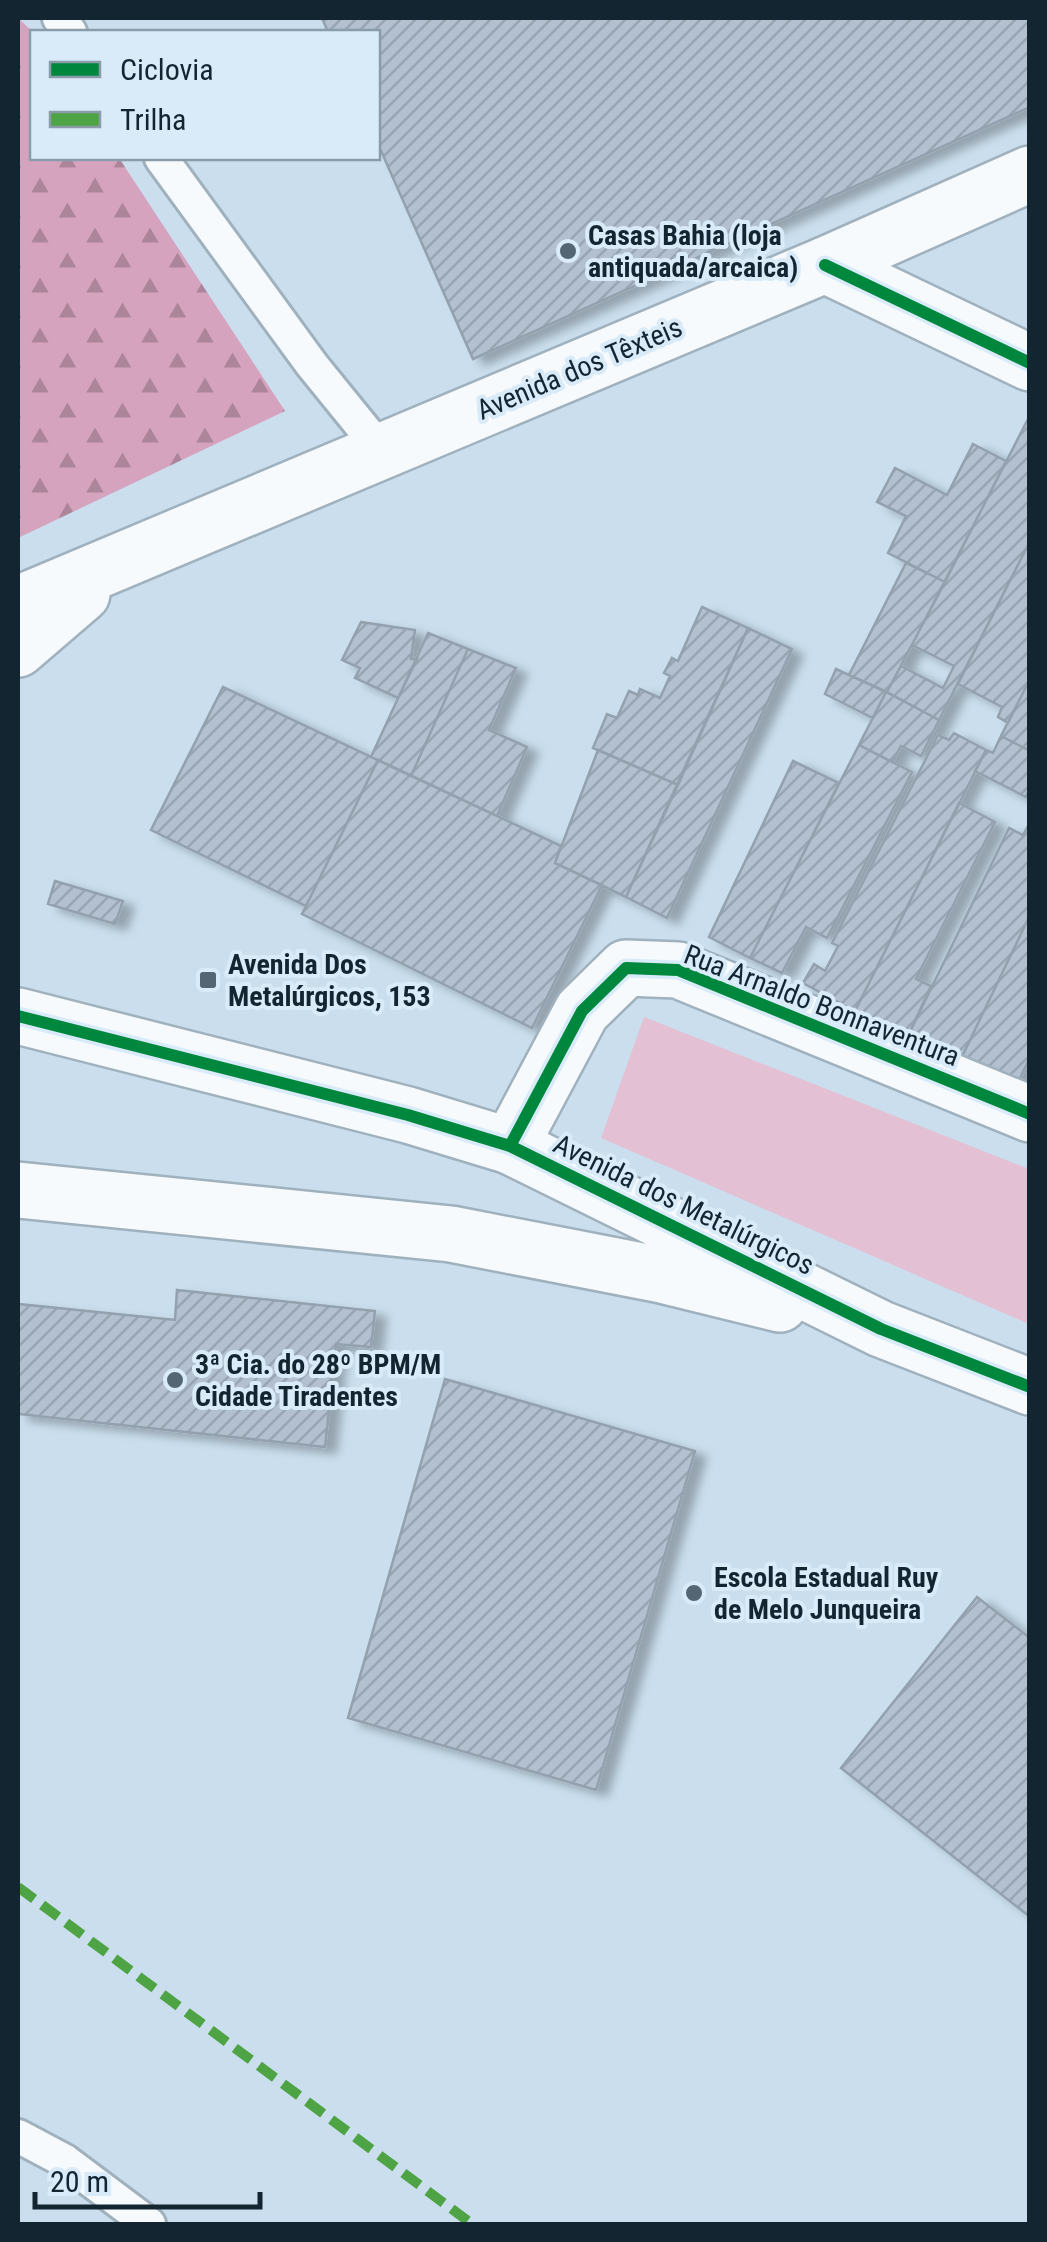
<svg xmlns="http://www.w3.org/2000/svg" width="1047" height="2242" font-family="'Roboto Condensed',sans-serif">
  <style>
    .forest { fill: url(#forest-firs) }
    .park { fill: #e3c0d4 }
    .building { fill: url(#building-hatch); stroke: #93a1af; stroke-width: 2.5; filter: url(#shadow) }
    .lines { fill: none; stroke-linecap: round; stroke-linejoin: round }
    .service-casing { stroke: #a0b1be; stroke-width: 38 }
    .minor-casing { stroke: #a0b1be; stroke-width: 60 }
    .secondary-casing { stroke: #a0b1be; stroke-width: 60 }
    .service { stroke: #f7fafc; stroke-width: 32 }
    .minor { stroke: #f7fafc; stroke-width: 55 }
    .secondary { stroke: #f7fafc; stroke-width: 55 }
    .quiet { stroke: #4ea344; stroke-width: 10; stroke-dasharray: 20 10; stroke-linecap: butt }
    .cycleway-casing { stroke: #d9ebf8; stroke-width: 19 }
    .cycleway { stroke: #00873e; stroke-width: 12 }
    .poi-dot { fill: #546673; stroke: #d9ebf8; stroke-width: 4 }
    .labels { text-anchor: middle; stroke-width: 8; stroke-linejoin: round; paint-order: stroke }
    .poi-label { font-size: 28px; font-weight: bold; fill: #142532; stroke: #d9ebf8; text-anchor: start }
    .street-label { font-size: 28px; fill: #142532; stroke: #d9ebf8 }
  </style>
  <defs>
    <pattern id="forest-firs" width="22" height="20" patternUnits="userSpaceOnUse" patternTransform="scale(2.5)"><rect width="22" height="20" fill="#d6a3be"/><path d="M5 1l3.5 6h-7zM16 11l3.5 6h-7z" fill="#ac859b"/></pattern>
    <pattern id="building-hatch" width="6" height="6" patternUnits="userSpaceOnUse" patternTransform="scale(2.5)"><rect width="6" height="6" fill="#b2c0cf"/><path d="M-1 1l2-2M0 6l6-6M5 7l2-2" fill="none" stroke="#98a5b2"/></pattern>
    <filter id="shadow"><feDropShadow dx="11" dy="6" stdDeviation="5" flood-color="#0004"/></filter>
  </defs>
  <rect width="100%" height="100%" fill="#cadeed"/>
  <path class="forest" d="M18 18 33 32 32 158H119L285 411 18 538Z"/>
  <path class="park" d="M644 1017 1029 1169V1324L601 1138Z"/>
  <path class="building" d="M322 18H1030V107L473 359 378 144V32H328Z
    M1030 415V541L939 720 887 692 901 666 943 688 954 666 912 645Z
    M973 444 1006 461 945 582 888 553 906 516 877 502 895 468 947 495Z
    M1030 541V679L1008 723 998 717 1002 707 958 684Z
    M906 563 945 582 887 692 849 675Z
    M702 607 748 628 678 785 593 748 607 714 617 718 629 691 638 695 640 689 660 698 670 676 664 673 672 658 678 661Z
    M361 622 415 630 411 659H417L398 698 355 678 360 668 342 660Z
    M748 628 792 649 667 918 626 897Z
    M428 633 468 649 411 776 371 757Z
    M468 649 516 668 489 730 527 747 497 816 411 776Z
    M836 669 886 692 873 718 825 694Z
    M1030 679V751L1001 736Z
    M223 687 378 760 306 906 151 830Z
    M886 692 939 720 921 756 901 746 892 762 859 745Z
    M954 733 986 750 855 1011 803 983 814 964 825 971 838 946 832 943 938 735 949 740Z
    M1001 736 1030 751V788L1026 797 975 771 986 750 993 753Z
    M859 745 912 772 827 938 806 927 782 973 750 958Z
    M598 750 678 785 626 897 555 863Z
    M378 760 561 846 555 863 602 885 532 1028 302 914Z
    M793 761 839 783 750 958 709 937Z
    M959 803 995 822 916 979 931 986 907 1038 855 1011Z
    M1030 822V915L959 1063 907 1038 1009 828 1023 835Z
    M55 881 123 901 115 924 48 904Z
    M1030 915V1057L1015 1089 959 1063Z
    M177 1290 375 1311 371 1347 336 1344 325 1447 18 1414V1304L175 1320Z
    M445 1379 695 1451 596 1790 348 1718Z
    M977 1597 1030 1638V1917L841 1768Z"/>
  <g class="lines">
    <defs>
      <path id="service" d="M59 18 70 32
        M161 158 312 365 381 450
        M18 2136 65 2161 149 2224"/>
      <path id="minor" d="M825 265 1030 363
        M510 1146 582 1011 626 968 678 970 1030 1114"/>
      <path id="secondary" d="M18 604 825 265 1030 174
        M18 649 82 594
        M18 1016 408 1115 510 1146 881 1329 1030 1387
        M18 1190 451 1234 662 1275 780 1304"/>
    </defs>
    <use href="#service" class="service-casing"/>
    <use href="#minor" class="minor-casing"/>
    <use href="#secondary" class="secondary-casing"/>
    <use href="#service" class="service"/>
    <use href="#minor" class="minor"/>
    <use href="#secondary" class="secondary"/>
    <path class="quiet" d="M18 1887 472 2224"/>
    <defs>
      <path id="cycleway" d="M825 265 1030 363
        M18 1016 408 1115 510 1146 881 1329 1030 1387
        M510 1146 582 1011 626 968 678 970 1030 1114"/>
    </defs>
    <use href="#cycleway" class="cycleway-casing"/>
    <use href="#cycleway" class="cycleway"/>
  </g>
  <g class="poi-dot">
    <circle cx="568" cy="251" r="10"/>
    <rect x="198" y="970" width="20" height="20" rx="5"/>
    <circle cx="175" cy="1380" r="10"/>
    <circle cx="694" cy="1593" r="10"/>
  </g>
  <g class="labels">
    <g class="poi-label">
      <text x="588" y="245">Casas Bahia (loja<tspan x="588" dy="32">antiquada/arcaica)</tspan></text>
      <text x="228" y="974">Avenida Dos<tspan x="228" dy="32">Metalúrgicos, 153</tspan></text>
      <text x="195" y="1374">3ª Cia. do 28º BPM/M<tspan x="195" dy="32">Cidade Tiradentes</tspan></text>
      <text x="714" y="1587">Escola Estadual Ruy<tspan x="714" dy="32">de Melo Junqueira</tspan></text>
    </g>
    <g class="street-label">
      <text transform="translate(579 368) rotate(-23)" y="10">Avenida dos Têxteis</text>
      <text transform="translate(822 1005) rotate(21)" y="10">Rua Arnaldo Bonnaventura</text>
      <text transform="translate(684 1204) rotate(26)" y="10">Avenida dos Metalúrgicos</text>
    </g>
  </g>
  <rect width="1047" height="2242" fill="none" stroke="#142532" stroke-width="40"/>
  <rect x="30" y="30" width="350" height="130" fill="#d9ebf8" stroke="#8a9ca9" stroke-width="2.5"/>
  <rect x="50" y="62" width="50" height="15" fill="#00873e" stroke="#8a9ca9" stroke-width="2.5"/>
  <text x="120" y="80" font-size="30" fill="#142532">Ciclovia</text>
  <rect x="50" y="112" width="50" height="15" fill="#4ea344" stroke="#8a9ca9" stroke-width="2.5"/>
  <text x="120" y="130" font-size="30" fill="#142532">Trilha</text>
  <path d="M35 2192v15h225v-15" fill="none" stroke="#142532" stroke-width="5"/>
  <text x="50" y="2192" font-size="30" fill="#142532" stroke="#d9ebf8" stroke-width="8" paint-order="stroke">20 m</text>
</svg>
